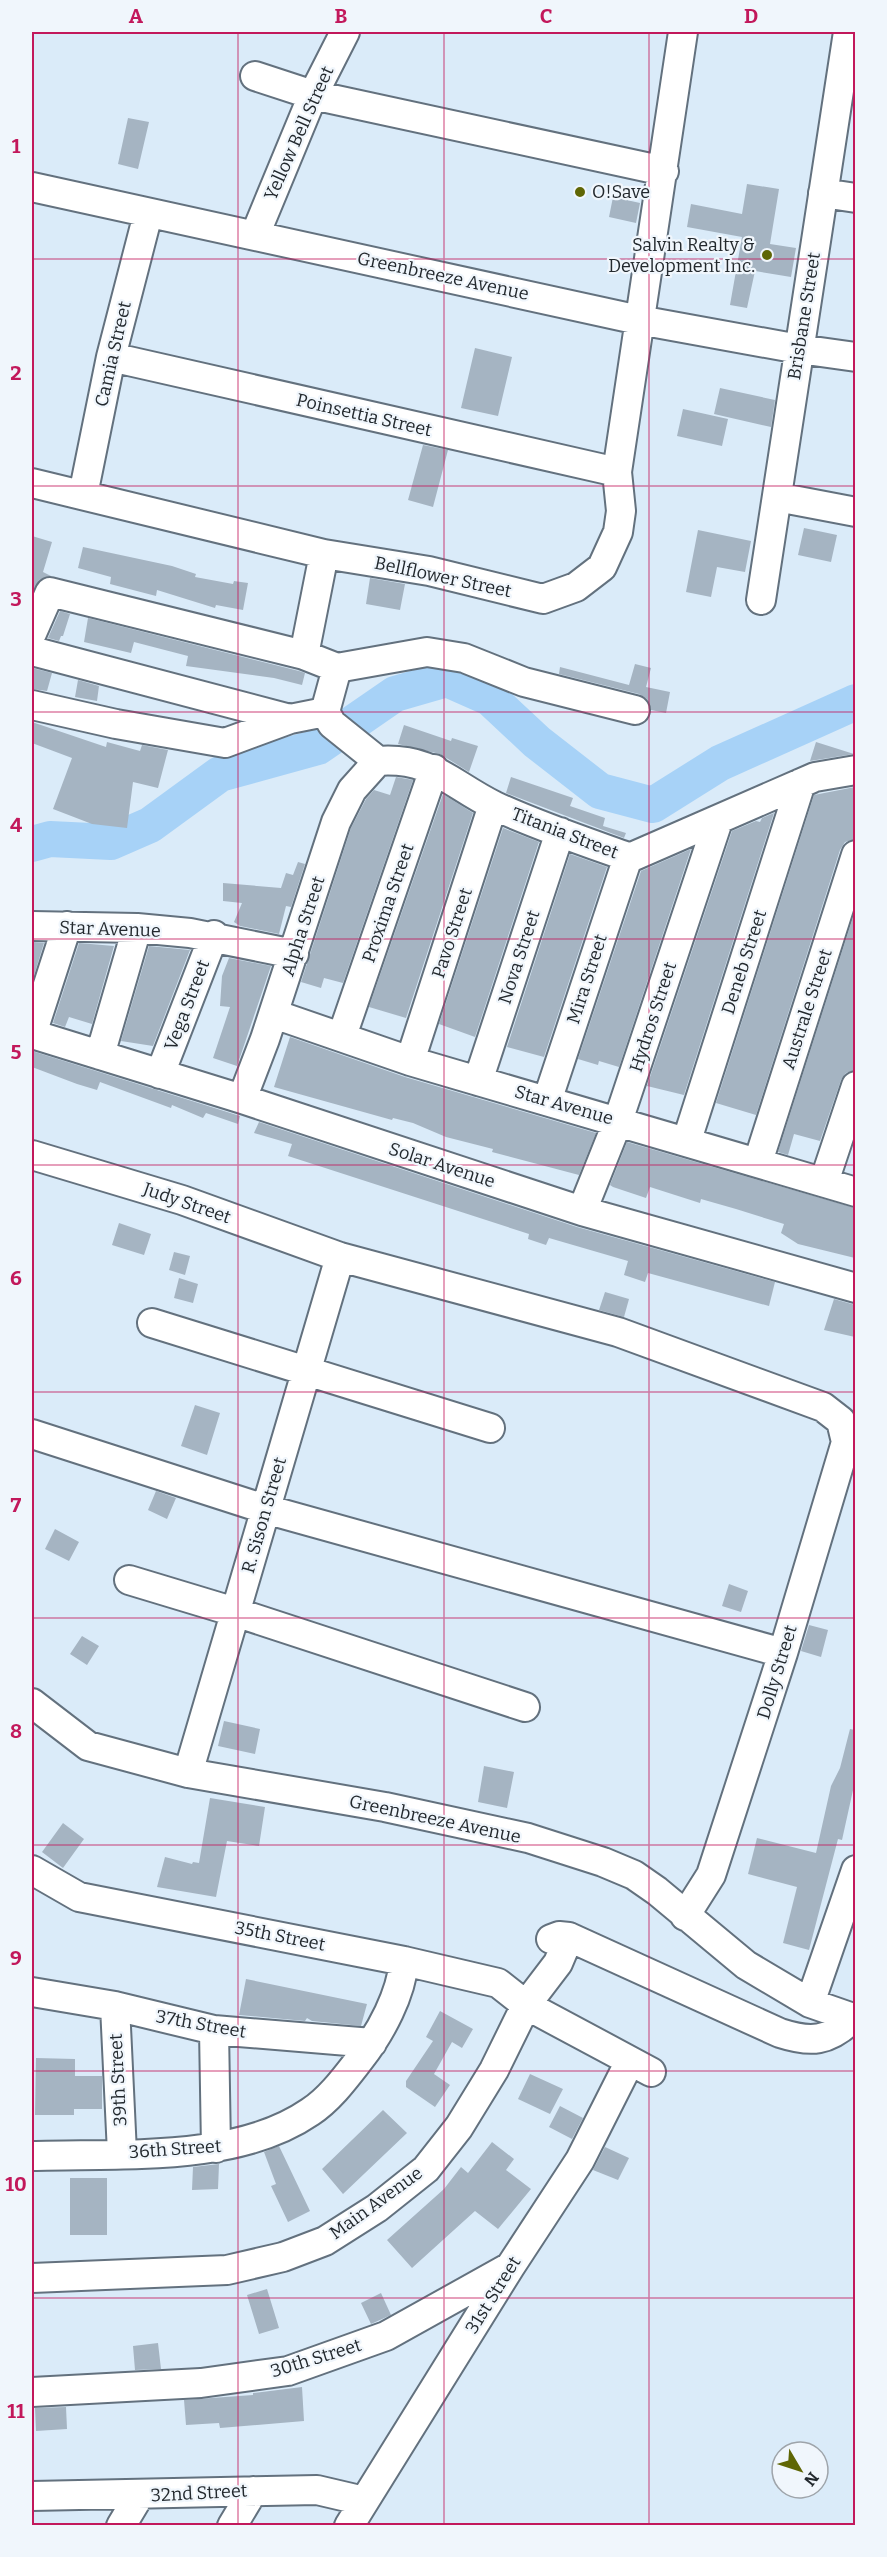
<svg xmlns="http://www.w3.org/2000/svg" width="887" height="2557" font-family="Bitter,serif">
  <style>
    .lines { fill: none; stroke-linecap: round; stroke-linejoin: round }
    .river { stroke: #a7d2f7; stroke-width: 36 }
    .building { fill: #a5b4c2 }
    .minor-casing { stroke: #63717e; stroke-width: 32 }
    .minor { stroke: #fff; stroke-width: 28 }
    .grid { fill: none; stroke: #c2185b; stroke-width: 1.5; stroke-opacity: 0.55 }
    .poi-dot { fill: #5f6605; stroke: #f0f6fc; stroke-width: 2 }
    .labels { text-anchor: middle; stroke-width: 4.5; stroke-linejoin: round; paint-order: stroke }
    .street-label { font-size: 18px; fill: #23292e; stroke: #f0f6fc }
    .poi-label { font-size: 18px; fill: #23292e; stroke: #f0f6fc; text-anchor: start }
    .neatline { fill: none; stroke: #c2185b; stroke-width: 2 }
    .grid-label { font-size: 20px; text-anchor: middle; font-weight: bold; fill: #c2185b }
  </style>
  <rect width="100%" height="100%" fill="#daebf9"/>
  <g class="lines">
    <path class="river" d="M32 844 50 839 111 842 150 825 220 774 318 747 395 694 447 679 490 698 537 742 600 791 653 805 720 763 856 702"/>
  </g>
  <path class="building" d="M128 118 149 122 138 169 118 164Z
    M747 184 779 189 770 244 796 248 791 277 755 271 747 308 730 305 742 237 687 227 691 204 742 214Z
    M613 197 640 203 636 223 609 217Z
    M475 348 512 357 498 416 461 408Z
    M720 388 775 400 771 427 714 414Z
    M683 409 728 419 722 446 677 436Z
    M423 445 448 450 433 507 408 500Z
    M804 528 837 535 831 562 798 555Z
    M698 530 751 541 745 572 717 567 711 597 686 592Z
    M32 536 52 542 43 572 51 576 39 580 32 593Z
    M83 547 172 566 196 574 195 577 233 584 234 581 248 583 243 610 216 605 215 608 157 590 156 596 110 584 111 577 78 568Z
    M370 578 405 584 400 610 366 604Z
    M60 611 70 614 63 636H61L59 641 48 638Z
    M88 618 299 671 305 673 302 685 274 678 186 666 188 656 134 642 131 653 84 642Z
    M635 664 651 668 646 687 670 692 666 713 651 710 647 699 639 694 559 674 560 667 629 685Z
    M32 668 52 673 47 691 32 689Z
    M78 680 99 686 97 701 75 697Z
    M32 722 106 747 107 742 140 751 142 745 168 750 158 788 133 782 127 828 92 824 53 809 72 758 32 743Z
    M404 725 451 741 452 738 478 746 469 772 440 754 398 744Z
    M816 742 854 754 810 761Z
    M396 777 413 780 343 983 324 978 321 988 301 982 351 828 366 799 374 790 390 795Z
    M511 777 573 798 570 806 605 818 603 826 626 833 624 838 506 793Z
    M855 787V839L845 842 840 850 756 1115 716 1103 814 795Z
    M443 794 473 813 406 1018 369 1007Z
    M774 813 684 1095 647 1086 732 831 756 821 760 822 762 818Z
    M503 828 539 842 475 1037 439 1024Z
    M691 849 619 1067 599 1061 598 1065 578 1059 641 871Z
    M570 854 607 867 544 1057 507 1047Z
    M298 862 305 864 291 907 286 906 279 934 240 926 234 922 242 903 223 901V883L281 888 286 873 293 875Z
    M855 911V1070L846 1073 841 1080 820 1141 794 1134 788 1155 778 1152Z
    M32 942 44 943 32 982Z
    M79 943 114 946 92 1024 69 1017 65 1027 53 1023Z
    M149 946 190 950 153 1046 121 1041Z
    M229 958 271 966 237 1066 213 1058 230 1007 220 1006 222 976Z
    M290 1037 405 1077 596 1133 579 1175 492 1152 493 1149 446 1137 413 1123 393 1118 392 1120 274 1087Z
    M32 1051 240 1116 238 1124 206 1113 203 1118 172 1105 171 1108 100 1082 97 1090 77 1084 32 1067Z
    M259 1122 577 1227 775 1282 769 1306 648 1273 645 1282 624 1275 628 1261 549 1238 546 1245 528 1239 529 1234 288 1156 292 1144 254 1133Z
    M627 1142 855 1208V1258L798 1244 781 1233 784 1224 736 1209 701 1199 700 1203 650 1187 646 1198 613 1187 610 1185Z
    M119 1223 151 1234 144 1255 112 1245Z
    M174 1252 190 1256 185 1275 169 1270Z
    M179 1278 198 1284 193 1303 174 1298Z
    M605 1292 629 1299 624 1317 599 1310Z
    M834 1299 855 1305V1337L824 1330Z
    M195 1405 220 1413 207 1455 181 1446Z
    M156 1491 176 1498 167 1519 148 1510Z
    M55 1529 79 1542 69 1561 45 1549Z
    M729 1584 748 1591 741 1612 722 1606Z
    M809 1625 828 1630 821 1657 801 1651Z
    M82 1636 99 1646 87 1665 70 1654Z
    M224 1721 260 1729 255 1754 218 1746Z
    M850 1729 855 1730V1781L842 1840 838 1839 809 1950 783 1943 797 1887 748 1874 757 1838 816 1853 831 1786 840 1768Z
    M484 1766 514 1772 507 1808 478 1802Z
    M210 1798 265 1807 259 1846 227 1841 216 1897 157 1887 165 1857 192 1864 193 1862 199 1863Z
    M63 1823 84 1839 63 1868 42 1852Z
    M246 1979 367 2004 361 2026 312 2021 307 2018 305 2021 239 2015Z
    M440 2011 473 2029 462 2048 452 2042 434 2074 450 2085 435 2107 406 2087V2081L433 2041 426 2037Z
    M36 2058 75 2059V2076H102V2109H74V2115H35Z
    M530 2074 563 2089 550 2114 518 2099Z
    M560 2106 583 2118 572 2139 549 2127Z
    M383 2110 407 2133 343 2194 322 2169Z
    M492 2142 514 2159 506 2170 531 2189 498 2229 475 2211 412 2268 387 2240 444 2189 461 2167 468 2173Z
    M279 2146 310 2211 288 2222 271 2186 276 2184 264 2152Z
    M605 2147 629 2158 618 2180 593 2170Z
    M219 2164 218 2189 192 2190 193 2167Z
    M70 2178H107V2235H70Z
    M267 2289 279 2328 259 2334 247 2295Z
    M381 2293 391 2315 371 2324 361 2303Z
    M158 2343 161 2369 135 2370 133 2346Z
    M302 2387 304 2421 220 2428 219 2423 186 2425 184 2400 253 2395V2393Z
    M66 2407 67 2429 36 2431 35 2408Z"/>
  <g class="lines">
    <defs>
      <path id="minor" d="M255 76 313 95 664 171
        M32 187 639 320 799 349 856 357
        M823 193 856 198
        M255 235 313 95 345 32
        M111 357 617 472
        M32 483 324 554 429 571 543 599 576 587 602 567 618 532 621 511 617 472 683 32
        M83 495 111 357 148 214
        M777 497 856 512
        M761 600 848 32
        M32 633 50 592 304 655 337 668
        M32 651 290 719
        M304 655 324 554
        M32 705 116 724 225 743 290 719 325 712
        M378 761C432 757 450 784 495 806 538 826 583 841 628 857L634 856 815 777 856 770
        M378 761 332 724 325 712 337 668 427 652 464 658 524 682 635 710
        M32 926 137 928 190 933 294 954
        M274 1014 410 1061 856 1192
        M32 1034 242 1099 582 1211 856 1288
        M32 1034 67 926
        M342 1036 434 769
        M100 1055 137 928
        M410 1061 493 805
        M160 1074 214 935
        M478 1081 560 832
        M242 1099 265 1039 336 822 352 790 378 761
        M547 1101 628 857
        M687 1140 801 783
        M32 1155 182 1200 340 1257 618 1332 823 1407 841 1421 846 1442 783 1653 711 1875 685 1916
        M758 1162 856 855
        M824 1182 856 1086
        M582 1211 618 1121 718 821
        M152 1323 490 1428
        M32 1434 265 1509 783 1653
        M129 1580 235 1612 525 1707
        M32 1703 88 1746 188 1773 385 1807 528 1838 603 1862 634 1875 657 1891 746 1965 810 2003 856 2019
        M188 1773 340 1257
        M32 1870 79 1897 404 1961 498 1983 526 2005 651 2072
        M551 1939 559 1936 569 1937 780 2033C811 2043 828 2042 853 2018
        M32 1992 115 2006 214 2030 372 2043
        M810 2003 856 1870
        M115 2006 122 2153
        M214 2030 216 2148
        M32 2156C119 2153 236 2163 310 2112 330 2099 346 2077 360 2059 381 2032 401 1995 404 1961
        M32 2278 227 2270 283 2257 325 2241 377 2208 426 2169 459 2127 494 2070 526 2005 558 1963 569 1937
        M32 2392 201 2383 288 2371 386 2336 508 2268
        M32 2496 317 2490 364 2501
        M121 2526 139 2496
        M232 2526 253 2491
        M349 2526 510 2267 580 2160 630 2061"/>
    </defs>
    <use href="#minor" class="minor-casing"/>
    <use href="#minor" class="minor"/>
  </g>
  <path class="grid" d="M238 32V2526M444 32V2526M649 32V2526M32 259H856M32 486H856M32 712H856M32 939H856M32 1165H856M32 1392H856M32 1618H856M32 1845H856M32 2071H856M32 2298H856"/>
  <g class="poi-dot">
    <circle cx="580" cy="192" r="6"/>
    <circle cx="767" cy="255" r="6"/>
  </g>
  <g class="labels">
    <g class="street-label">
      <text transform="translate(299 133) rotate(-66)" y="6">Yellow Bell Street</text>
      <text transform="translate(443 276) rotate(12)" y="6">Greenbreeze Avenue</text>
      <text transform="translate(804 316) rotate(-81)" y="6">Brisbane Street</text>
      <text transform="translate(113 354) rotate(-77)" y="6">Camia Street</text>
      <text transform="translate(364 415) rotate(13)" y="6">Poinsettia Street</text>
      <text transform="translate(443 577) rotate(12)" y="6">Bellflower Street</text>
      <text transform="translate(565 833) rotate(21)" y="6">Titania Street</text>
      <text transform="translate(388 903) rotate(-71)" y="6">Proxima Street</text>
      <text transform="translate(303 926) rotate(-72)" y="6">Alpha Street</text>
      <text transform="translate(110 929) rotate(2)" y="6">Star Avenue</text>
      <text transform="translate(452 933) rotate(-72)" y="6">Pavo Street</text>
      <text transform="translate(519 957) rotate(-72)" y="6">Nova Street</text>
      <text transform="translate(744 962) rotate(-72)" y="6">Deneb Street</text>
      <text transform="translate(587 979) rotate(-72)" y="6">Mira Street</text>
      <text transform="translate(187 1005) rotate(-69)" y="6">Vega Street</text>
      <text transform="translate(807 1009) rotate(-72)" y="6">Australe Street</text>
      <text transform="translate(653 1017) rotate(-72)" y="6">Hydros Street</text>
      <text transform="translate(564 1105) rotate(16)" y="6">Star Avenue</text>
      <text transform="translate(442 1165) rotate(18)" y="6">Solar Avenue</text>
      <text transform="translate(187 1203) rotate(19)" y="6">Judy Street</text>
      <text transform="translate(264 1515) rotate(-74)" y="6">R. Sison Street</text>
      <text transform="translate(777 1672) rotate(-73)" y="6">Dolly Street</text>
      <text transform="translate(435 1819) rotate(12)" y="6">Greenbreeze Avenue</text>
      <text transform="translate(280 1936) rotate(11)" y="6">35th Street</text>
      <text transform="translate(201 2024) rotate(10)" y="6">37th Street</text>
      <text transform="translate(118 2080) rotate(-93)" y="6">39th Street</text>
      <text transform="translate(175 2149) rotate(-4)" y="6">36th Street</text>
      <text transform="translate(376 2203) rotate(-36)" y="6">Main Avenue</text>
      <text transform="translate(493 2295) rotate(-58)" y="6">31st Street</text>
      <text transform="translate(316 2358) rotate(-17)" y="6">30th Street</text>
      <text transform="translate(199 2493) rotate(-3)" y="6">32nd Street</text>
    </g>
    <g class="poi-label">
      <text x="592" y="198">O!Save</text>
      <text x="755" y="251" text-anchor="end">Salvin Realty &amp;<tspan x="755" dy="21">Development Inc.</tspan></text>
    </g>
  </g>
  <rect width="887" height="2557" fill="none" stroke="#f0f6fc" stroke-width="66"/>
  <g transform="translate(800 2470) rotate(129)"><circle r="28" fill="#f0f6fc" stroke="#9ea4aa" stroke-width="1.5"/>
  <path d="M0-4.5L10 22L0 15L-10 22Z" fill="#5f6605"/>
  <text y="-9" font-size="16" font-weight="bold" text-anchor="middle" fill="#23292e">N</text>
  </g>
  <rect x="33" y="33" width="821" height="2491" class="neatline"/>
  <g class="grid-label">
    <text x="136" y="23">A</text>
    <text x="341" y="23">B</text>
    <text x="546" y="23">C</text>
    <text x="751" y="23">D</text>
    <text x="16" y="153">1</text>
    <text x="16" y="380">2</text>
    <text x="16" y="606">3</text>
    <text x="16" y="832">4</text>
    <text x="16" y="1059">5</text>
    <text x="16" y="1285">6</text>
    <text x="16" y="1512">7</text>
    <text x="16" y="1738">8</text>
    <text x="16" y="1965">9</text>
    <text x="16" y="2191">10</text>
    <text x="16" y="2418">11</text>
  </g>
</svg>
